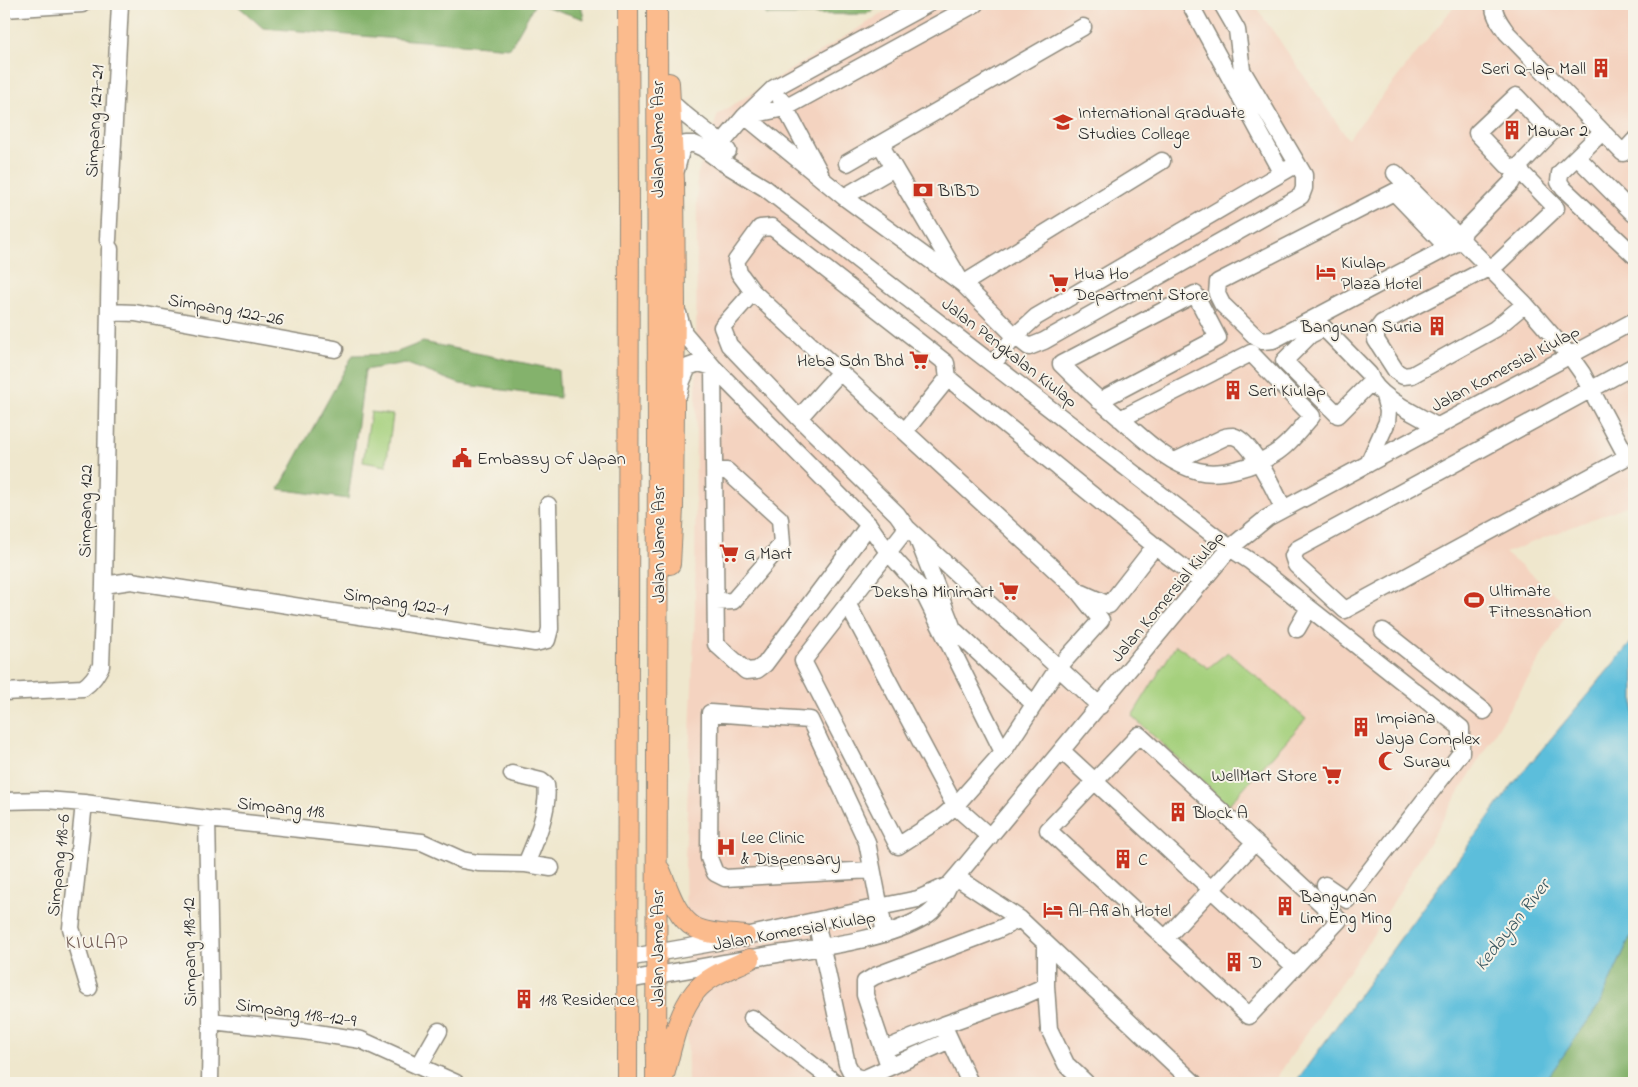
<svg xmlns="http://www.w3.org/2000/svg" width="1638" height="1087" font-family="'Indie Flower',sans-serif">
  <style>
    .built { fill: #f4d3c0 }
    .green { fill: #a5d07d; stroke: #687e54 }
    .forest { fill: #84b26c; stroke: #586e4c }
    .water { fill: #5cbedb; stroke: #447483 }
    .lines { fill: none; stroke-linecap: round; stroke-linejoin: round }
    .minor-casing { stroke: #8d897c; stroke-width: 19 }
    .major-casing { stroke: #8d897c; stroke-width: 22 }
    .minor { stroke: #fff; stroke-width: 16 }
    .major { stroke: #fbbb8d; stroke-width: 20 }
    .labels { text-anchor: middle; stroke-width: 4; stroke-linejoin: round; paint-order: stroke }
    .poi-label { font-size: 18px; fill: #2b2b2b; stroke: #f7f3e8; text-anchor: start }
    .street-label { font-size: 18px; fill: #2b2b2b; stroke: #f7f3e8 }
    .water-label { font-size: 19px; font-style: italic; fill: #3a5760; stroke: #f7f3e8 }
    .quarter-label { font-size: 20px; letter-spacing: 1px; fill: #715a54; stroke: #f7f3e8 }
  </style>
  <rect width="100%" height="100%" fill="#f7f3e8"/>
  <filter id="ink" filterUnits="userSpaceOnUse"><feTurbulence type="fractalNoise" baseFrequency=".02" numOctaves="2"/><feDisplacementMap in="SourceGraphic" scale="10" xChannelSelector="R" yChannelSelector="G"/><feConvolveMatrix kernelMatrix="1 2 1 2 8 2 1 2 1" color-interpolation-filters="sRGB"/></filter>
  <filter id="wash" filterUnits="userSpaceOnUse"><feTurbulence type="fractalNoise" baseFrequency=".0096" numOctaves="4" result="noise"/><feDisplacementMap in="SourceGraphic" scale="20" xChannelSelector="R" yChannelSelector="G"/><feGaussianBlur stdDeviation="1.12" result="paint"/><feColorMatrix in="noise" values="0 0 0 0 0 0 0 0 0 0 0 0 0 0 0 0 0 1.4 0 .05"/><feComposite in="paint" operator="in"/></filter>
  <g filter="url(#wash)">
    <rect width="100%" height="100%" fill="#efe7cd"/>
    <path class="built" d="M898 4H1254L1348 139 1456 4H1634V503L1505 553 1571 607 1375 932 1273 1083H688L685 860 695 612 697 176 718 114Z"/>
    <path class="green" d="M371 412 393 415 386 466 363 462Z
      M1176 645 1208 668 1228 652 1306 719 1228 805 1132 716Z"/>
    <path class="forest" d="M236 4H535L510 48 263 28Z
      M538 4H581L584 19Z
      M757 4H884L866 14 767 15Z
      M423 342 558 370 560 398 460 384 405 363 365 370 348 499 279 489 353 355 392 354Z
      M1634 929V1083H1544L1599 1005Z"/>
    <path class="water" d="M1634 639V929L1599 1005 1544 1083H1295L1513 784Z"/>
  </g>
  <g filter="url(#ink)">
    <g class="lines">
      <defs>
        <path id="minor" d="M1190 4 1281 172
          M1222 4 1237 30 1242 70 1304 175V188L1301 196 1044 341 1029 347 1015 336 1036 317 1297 164
          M1494 4C1493 15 1501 24 1507 33L1623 153 1634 141
          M4 9 82 4
          M781 100 820 173
          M670 101C688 120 711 132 728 151
          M745 116 844 197 963 284 1015 336 993 364
          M745 116 785 108 975 4
          M1602 132 1560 173 1559 182 1564 189 1634 255
          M880 144 959 278
          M1577 157 1634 214
          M722 162V143L745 116 774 88 928 4
          M847 163 1083 27
          M676 170 681 151 686 144H694L703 148 722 162 765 188 1230 548 1250 561 1461 728V753L1347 900 1325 885
          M1395 173 1525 304 1570 356 1582 373 1627 457
          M844 197 894 168
          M108 240 120 4
          M1447 247 1394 192 1218 282 1217 294 1222 304 1256 337 1262 341 1273 340 1462 240 1464 231 1511 183 1521 164 1551 133 1516 96 1477 133 1507 165 1524 175 1556 208 1498 263 1382 323 1376 331V340L1396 371 1403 376 1412 375 1495 329 1525 304
          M963 284 1162 161
          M753 292 722 327 729 345 799 418 897 514 907 528 1100 706
          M109 312 135 313 335 349
          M678 313 684 333 713 367 869 525 888 552 922 590 1003 752
          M1634 366 1297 549 1293 556 1296 565 1345 610 1634 453
          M713 367 716 644 746 671 757 670 765 664 869 525
          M1371 382 1338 415 1284 361 1310 335 1324 328 1369 374C1376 398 1417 414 1438 427
          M679 393 682 381 688 367 699 363 713 367
          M1099 401 1218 338 1195 294 1061 364C1081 384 1102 403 1123 421 1145 440 1169 464 1198 471 1220 477 1255 466 1274 454 1288 446 1301 428 1312 416L1251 353 1120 419
          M799 418 840 372
          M905 431 948 378
          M1175 461 1225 437C1226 436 1232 436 1233 436 1252 440 1275 492 1283 508
          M1368 464 1387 422 1388 411 1384 396
          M714 471H727L780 519 782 544 733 601 716 602
          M907 528 803 661 898 846 941 818 955 806 1003 752 1058 668 1101 620 1078 591 753 292 739 273 736 261 760 228 772 227 946 363 948 378 1155 546 1202 582
          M919 542 953 629 1034 704
          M104 585 131 581 535 643 547 640 550 629 548 505
          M1082 593 1109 605 1155 546
          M848 605 955 806 990 837
          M1297 629 1309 608
          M1383 631 1484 711
          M4 692 83 688C92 682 96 675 101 666L104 585 110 249
          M1139 735 1339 920 1249 1016 1048 830Z
          M1062 751 1295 967
          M512 774 541 781 546 785C550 808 535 843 526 864
          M4 801 46 800 84 803 207 819 422 842 462 860 478 863 526 864 551 868
          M84 803 71 928 89 988
          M207 819 211 1021 210 1083
          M872 870 725 878 715 873 709 858 710 713 810 720 867 842 885 934
          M956 877 1020 919 1194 1083
          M816 921 847 1064 853 1076 863 1079 950 1040
          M1165 939 1255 842
          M627 958 723 941 879 907 918 899 949 885 956 877 1230 548 1267 518 1634 321
          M627 980C677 972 727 962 777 954 821 947 886 940 924 917 937 909 943 898 949 885
          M1046 986 1049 1029 1066 1064 1086 1083
          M752 1018 836 1083
          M211 1021 304 1031 361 1040 456 1083
          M946 1031 970 1083
          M883 1050 943 1025 1021 997 1046 986V945
          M419 1066 439 1031
          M889 1066 865 995V982L875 976 997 930 1020 919"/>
        <path id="major" d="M669 83 674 180 675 304 673 508 670 564
          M660 870C668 888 676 917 694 927 709 935 729 934 745 936
          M663 1079C671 1051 676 1016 695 992 707 976 732 968 750 959
          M627 1083 629 199 628 4
          M656 1083 658 441 657 4"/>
      </defs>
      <use href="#minor" class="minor-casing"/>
      <use href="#major" class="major-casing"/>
      <use href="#minor" class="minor"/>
      <use href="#major" class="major"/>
    </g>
  </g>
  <defs>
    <symbol id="building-bare" viewBox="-9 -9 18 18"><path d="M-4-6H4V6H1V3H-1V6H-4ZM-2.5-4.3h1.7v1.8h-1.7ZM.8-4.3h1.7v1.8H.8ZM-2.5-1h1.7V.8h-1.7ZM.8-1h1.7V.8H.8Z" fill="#c8321e" stroke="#f7f3e8" stroke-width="2.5" paint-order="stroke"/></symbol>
    <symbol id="university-bare" viewBox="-9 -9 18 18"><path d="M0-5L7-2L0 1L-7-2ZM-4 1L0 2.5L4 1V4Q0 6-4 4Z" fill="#c8321e" stroke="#f7f3e8" stroke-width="2.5" paint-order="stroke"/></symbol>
    <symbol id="bank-bare" viewBox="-9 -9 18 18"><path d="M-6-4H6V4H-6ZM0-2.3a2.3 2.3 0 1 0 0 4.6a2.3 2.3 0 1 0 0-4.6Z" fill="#c8321e" stroke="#f7f3e8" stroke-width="2.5" paint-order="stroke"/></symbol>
    <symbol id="hotel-bare" viewBox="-9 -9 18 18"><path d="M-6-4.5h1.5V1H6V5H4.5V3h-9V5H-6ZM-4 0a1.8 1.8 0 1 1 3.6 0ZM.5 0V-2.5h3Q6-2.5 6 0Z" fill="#c8321e" stroke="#f7f3e8" stroke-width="2.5" paint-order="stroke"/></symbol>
    <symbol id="supermarket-bare" viewBox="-9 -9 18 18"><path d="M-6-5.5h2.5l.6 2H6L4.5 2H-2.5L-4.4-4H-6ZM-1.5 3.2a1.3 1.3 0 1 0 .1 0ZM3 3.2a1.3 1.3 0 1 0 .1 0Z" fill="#c8321e" stroke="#f7f3e8" stroke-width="2.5" paint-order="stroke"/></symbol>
    <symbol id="civic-bare" viewBox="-9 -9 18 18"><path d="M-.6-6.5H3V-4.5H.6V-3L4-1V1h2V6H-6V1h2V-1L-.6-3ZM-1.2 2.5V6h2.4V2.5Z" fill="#c8321e" stroke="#f7f3e8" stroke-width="2.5" paint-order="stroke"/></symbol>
    <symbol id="stadium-bare" viewBox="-9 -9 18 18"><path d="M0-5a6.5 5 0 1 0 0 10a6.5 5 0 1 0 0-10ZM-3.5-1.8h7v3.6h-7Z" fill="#c8321e" stroke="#f7f3e8" stroke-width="2.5" paint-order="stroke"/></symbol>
    <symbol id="mosque-bare" viewBox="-9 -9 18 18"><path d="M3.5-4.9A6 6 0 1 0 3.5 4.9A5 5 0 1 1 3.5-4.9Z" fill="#c8321e" stroke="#f7f3e8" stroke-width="2.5" paint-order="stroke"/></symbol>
    <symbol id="hospital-bare" viewBox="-9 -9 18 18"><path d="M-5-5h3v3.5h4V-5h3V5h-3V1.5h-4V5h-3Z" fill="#c8321e" stroke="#f7f3e8" stroke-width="2.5" paint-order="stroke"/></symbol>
  </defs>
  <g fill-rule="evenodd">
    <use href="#building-bare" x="1587" y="54" width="28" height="28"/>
    <use href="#university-bare" x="1049" y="108" width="28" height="28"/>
    <use href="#building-bare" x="1498" y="116" width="28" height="28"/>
    <use href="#bank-bare" x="909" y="176" width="28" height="28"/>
    <use href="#hotel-bare" x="1312" y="258" width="28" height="28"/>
    <use href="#supermarket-bare" x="1045" y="269" width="28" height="28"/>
    <use href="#building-bare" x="1423" y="312" width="28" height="28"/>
    <use href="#supermarket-bare" x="905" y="346" width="28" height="28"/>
    <use href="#building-bare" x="1219" y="376" width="28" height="28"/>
    <use href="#civic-bare" x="448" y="444" width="28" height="28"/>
    <use href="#supermarket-bare" x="715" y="539" width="28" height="28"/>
    <use href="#supermarket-bare" x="995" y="577" width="28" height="28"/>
    <use href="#stadium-bare" x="1460" y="586" width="28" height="28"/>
    <use href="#building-bare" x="1347" y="713" width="28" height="28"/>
    <use href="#mosque-bare" x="1374" y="747" width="28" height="28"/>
    <use href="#supermarket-bare" x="1318" y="761" width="28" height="28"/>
    <use href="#building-bare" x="1164" y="798" width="28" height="28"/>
    <use href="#hospital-bare" x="712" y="833" width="28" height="28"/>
    <use href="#building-bare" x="1109" y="845" width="28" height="28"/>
    <use href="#building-bare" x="1271" y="892" width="28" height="28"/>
    <use href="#hotel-bare" x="1039" y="896" width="28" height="28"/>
    <use href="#building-bare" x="1220" y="948" width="28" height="28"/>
    <use href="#building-bare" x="510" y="985" width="28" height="28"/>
  </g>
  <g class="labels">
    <g class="poi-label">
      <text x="1586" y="74" text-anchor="end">Seri Q-lap Mall</text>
      <text x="1078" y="118">International Graduate<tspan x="1078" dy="21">Studies College</tspan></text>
      <text x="1527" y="136">Mawar 2</text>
      <text x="938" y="196">BIBD</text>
      <text x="1341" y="268">Kiulap<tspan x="1341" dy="21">Plaza Hotel</tspan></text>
      <text x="1074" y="279">Hua Ho<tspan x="1074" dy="21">Department Store</tspan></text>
      <text x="1422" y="332" text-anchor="end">Bangunan Suria</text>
      <text x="904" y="366" text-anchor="end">Heba Sdn Bhd</text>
      <text x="1248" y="396">Seri Kiulap</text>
      <text x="477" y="464">Embassy Of Japan</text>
      <text x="744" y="559">G Mart</text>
      <text x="1489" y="596">Ultimate<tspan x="1489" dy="21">Fitnessnation</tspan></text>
      <text x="994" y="597" text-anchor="end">Deksha Minimart</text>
      <text x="1376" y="723">Impiana<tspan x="1376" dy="21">Jaya Complex</tspan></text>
      <text x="1403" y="767">Surau</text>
      <text x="1317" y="781" text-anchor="end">WellMart Store</text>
      <text x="1193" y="818">Block A</text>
      <text x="741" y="843">Lee Clinic<tspan x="741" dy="21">&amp; Dispensary</tspan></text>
      <text x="1138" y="865">C</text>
      <text x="1300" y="902">Bangunan<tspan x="1300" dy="21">Lim Eng Ming</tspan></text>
      <text x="1068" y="916">Al-Afiah Hotel</text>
      <text x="1249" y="968">D</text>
      <text x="539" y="1005">118 Residence</text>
    </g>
    <g class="street-label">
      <text transform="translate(94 121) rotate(-87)" y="6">Simpang 127-21</text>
      <text transform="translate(657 139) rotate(-90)" y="6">Jalan Jame 'Asr</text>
      <text transform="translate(226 309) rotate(10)" y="6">Simpang 122-26</text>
      <text transform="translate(1010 352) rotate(38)" y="6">Jalan Pengkalan Kiulap</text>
      <text transform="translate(1505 368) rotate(-28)" y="6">Jalan Komersial Kiulap</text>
      <text transform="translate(85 511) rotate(-89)" y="6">Simpang 122</text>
      <text transform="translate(658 544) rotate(-90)" y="6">Jalan Jame 'Asr</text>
      <text transform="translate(1167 596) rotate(-50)" y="6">Jalan Komersial Kiulap</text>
      <text transform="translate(396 601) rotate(9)" y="6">Simpang 122-1</text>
      <text transform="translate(281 807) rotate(6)" y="6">Simpang 118</text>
      <text transform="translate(58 865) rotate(-84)" y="6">Simpang 118-6</text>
      <text transform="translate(794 930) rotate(-10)" y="6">Jalan Komersial Kiulap</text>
      <text transform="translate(657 948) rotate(-90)" y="6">Jalan Jame 'Asr</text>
      <text transform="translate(189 952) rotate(-91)" y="6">Simpang 118-12</text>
      <text transform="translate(296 1012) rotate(8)" y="6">Simpang 118-12-9</text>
    </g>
    <g class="water-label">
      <text transform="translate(1511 924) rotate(-52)" y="7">Kedayan River</text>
    </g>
    <g class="quarter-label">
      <text x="97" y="948">KIULAP</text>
    </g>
  </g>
  <rect width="1638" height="1087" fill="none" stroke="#f7f3e8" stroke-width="20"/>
</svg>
